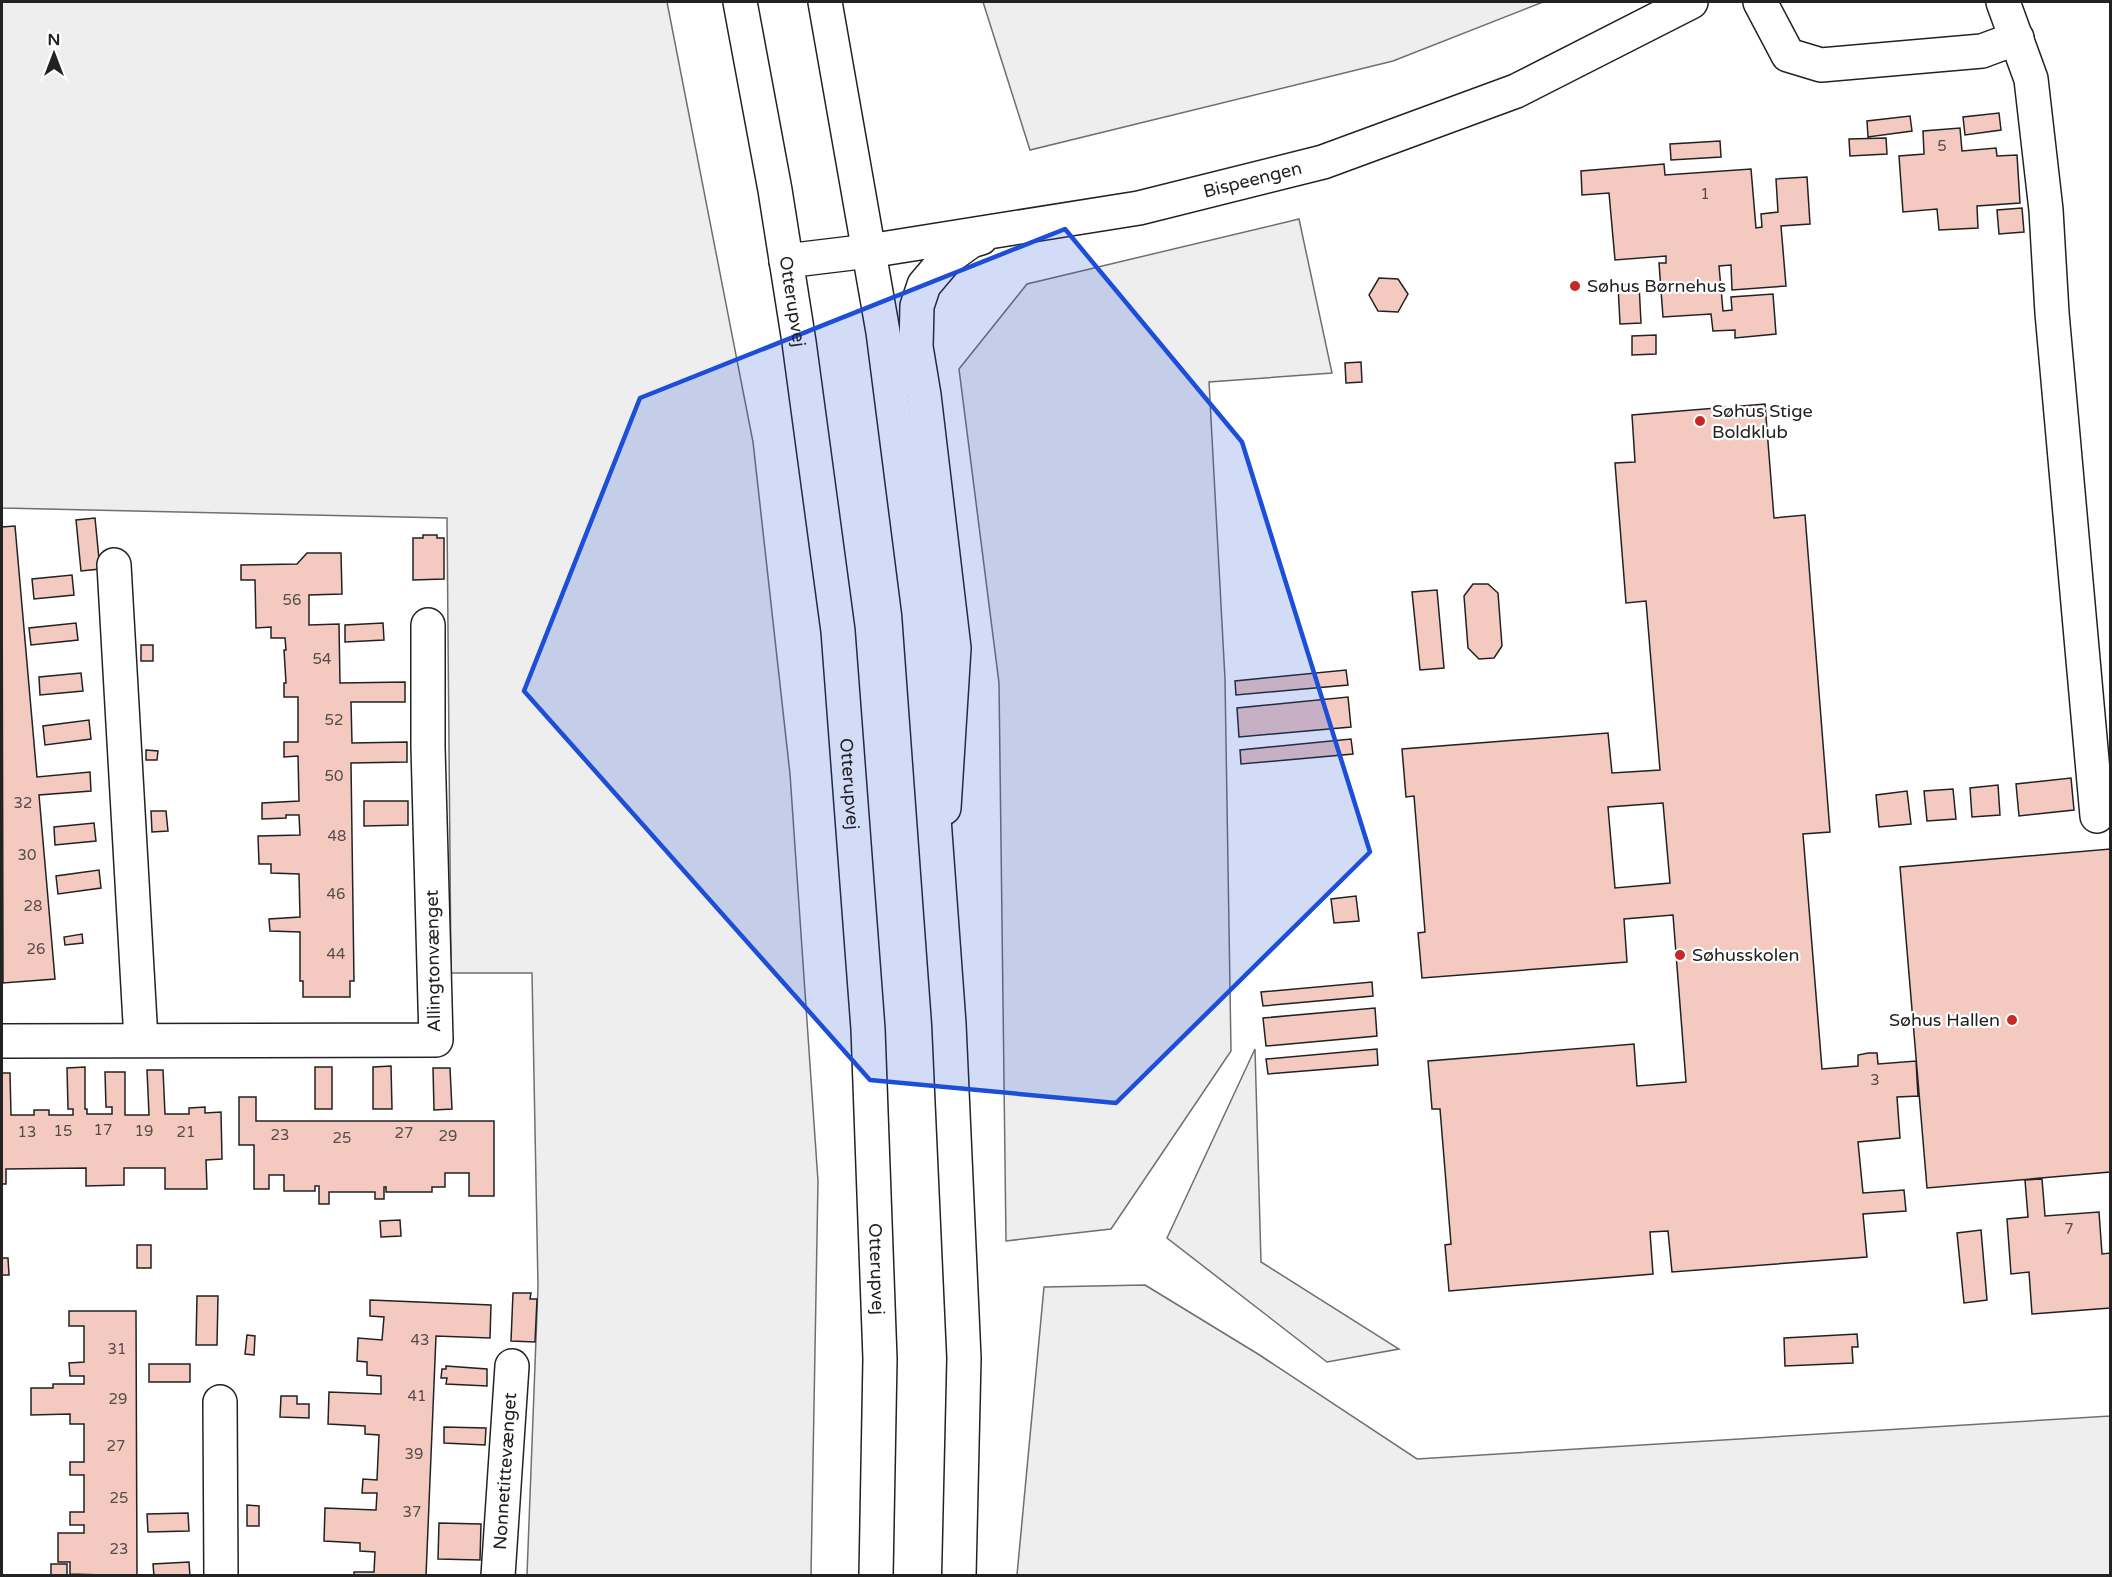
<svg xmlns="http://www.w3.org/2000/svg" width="2112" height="1577" font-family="'Varela Round',sans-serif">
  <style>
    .green { fill: #eee; stroke: #6f6f6f; stroke-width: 1.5 }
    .building { fill: #f3c9c0; stroke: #222; stroke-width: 1.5; fill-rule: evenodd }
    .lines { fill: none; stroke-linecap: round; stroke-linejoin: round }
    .minor-casing { stroke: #222; stroke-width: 36 }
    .major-casing { stroke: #222; stroke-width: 36 }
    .minor { stroke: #fff; stroke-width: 33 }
    .major { stroke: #fff; stroke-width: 33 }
    .marked { fill: #1d4ed8; fill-opacity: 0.2; stroke: #1d4ed8; stroke-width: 4.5; stroke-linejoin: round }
    .poi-dot { fill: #c62828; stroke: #fff; stroke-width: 2 }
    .labels { text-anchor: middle; stroke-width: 4.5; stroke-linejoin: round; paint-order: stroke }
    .number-label { font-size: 15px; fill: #564c4a }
    .street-label { font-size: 18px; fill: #222; stroke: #fff }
    .poi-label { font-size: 18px; fill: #222; stroke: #fff; text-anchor: start }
  </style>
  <rect width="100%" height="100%" fill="#fff"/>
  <path class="green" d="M2 2H667L753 442 790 774 818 1181 811 1575H527L538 1286 532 973H451L447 518 2 508Z
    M983 2H1543L1393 61 1030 150Z
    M1299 219 1332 373 1209 382 1225 679 1231 1051 1111 1229 1006 1241 999 683 959 369 1027 284Z
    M1255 1049 1261 1262 1399 1349 1327 1362 1167 1238Z
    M1145 1285 1258 1354 1417 1459 2110 1416V1575H1017L1044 1287Z"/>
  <path class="building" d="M1999 113 2001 130 1965 135 1963 117Z
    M1910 116 1912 131 1868 137 1867 121Z
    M1960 128 1962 151 1996 148 1997 156 2017 155 2020 203 1977 206 1978 228 1939 230 1937 209 1903 212 1899 156 1924 154 1923 131Z
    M1886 138 1887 154 1850 156 1849 139Z
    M1720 141 1721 157 1671 160 1670 144Z
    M1664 164 1665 175 1751 169 1756 228 1762 227 1761 214 1778 212 1776 179 1807 177 1810 224 1781 226 1786 286 1732 290 1731 265 1719 266 1723 311 1732 310 1731 297 1773 294 1776 334 1735 338V330L1713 331 1711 314 1663 317 1659 263H1666V256L1615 260 1609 193 1582 195 1581 171Z
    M2022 208 2024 232 1999 234 1997 210Z
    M1379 278 1398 279 1408 294 1398 312 1378 311 1369 295Z
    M1639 284 1641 323 1620 324 1618 285Z
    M1656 335V354L1632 355V336Z
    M1361 362 1362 382 1346 383 1345 363Z
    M1765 404 1774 518 1805 515 1830 832 1803 834 1822 1069 1858 1066V1055L1868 1053H1877L1878 1064 1916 1061 1918 1096 1897 1097 1900 1138 1858 1142 1863 1193 1904 1190 1906 1211 1863 1214 1867 1257 1672 1272 1668 1231 1650 1232 1653 1274 1449 1291 1445 1245 1451 1244 1440 1109H1432L1428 1061 1634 1044 1637 1086 1686 1082 1673 915 1624 919 1627 962 1422 978 1418 933 1425 932 1418 845 1414 796 1406 797 1402 749 1608 733 1612 773 1660 770 1646 601 1626 603 1615 463 1635 462 1632 415ZM1663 803 1670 883 1615 888 1608 807Z
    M95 518 100 569 81 571 76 520Z
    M15 526 37 777 90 772 91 791 39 795 55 979 3 983 2 527Z
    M423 535H437V538H444V579L413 580V538H423Z
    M307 553H341L342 594 309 595V625L339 624 340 683 405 682V702H351L352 743 407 742V762L351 763 354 981H350V997H303V981H300V932L270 931 269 919 300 917 299 874 271 873V864H259L258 836 300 835 299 815H286V818L262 819V803L299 801 298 756 284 757V742H298V697H284V683H286L284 650H286L285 638H271V627L256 628 255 580H241V565L297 564Z
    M72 575 74 595 34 599 32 579Z
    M1473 584H1488L1498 593 1502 646 1494 658 1479 659 1468 648 1464 596Z
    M1437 590 1444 668 1420 670 1412 592Z
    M76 623 78 640 31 645 29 628Z
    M383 623 384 640 345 642V625Z
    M141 645H153V661H141Z
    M1346 670 1348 685 1236 695 1235 681Z
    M81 673 83 691 40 695 39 677Z
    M1348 697 1351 727 1239 737 1237 708Z
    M89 720 91 739 45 745 43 726Z
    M1351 739 1353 754 1241 764 1240 750Z
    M146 750 158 751 157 760H146Z
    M2071 778 2074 810 2019 816 2016 784Z
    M1998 785 2000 815 1972 817 1970 788Z
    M1953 789 1956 819 1927 821 1924 791Z
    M1907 791 1911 824 1879 827 1876 795Z
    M364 801H408V825L364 826Z
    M151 811H166L168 831 152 832Z
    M94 823 96 841 55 845 54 827Z
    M2110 849V1172L1927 1188 1900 867Z
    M99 870 101 888 58 894 56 876Z
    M1356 896 1359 921 1334 923 1331 899Z
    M82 934 83 943 65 945 64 937Z
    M1372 982 1373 996 1263 1006 1261 992Z
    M1375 1008 1377 1036 1266 1046 1263 1018Z
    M1377 1049 1378 1065 1268 1074 1266 1059Z
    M391 1066 392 1109H373V1067Z
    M85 1067V1109H87V1114H112V1107H106L105 1072H125V1115H149L147 1070H163L165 1114H189V1108L205 1107V1113L221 1112 222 1159 206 1160 207 1189H165V1168H124V1185L86 1186V1168L6 1169V1184H2V1073H10L11 1115H34V1110H49V1115H73V1109H68L67 1068Z
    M315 1067H332V1109H315Z
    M433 1068H450L452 1109 434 1110Z
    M239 1097H256V1121H494V1196H469V1173H445V1187H432V1192H386V1187H384V1199H375V1192H329V1204H319V1186H315V1191H284V1175H269V1189H254V1145H239Z
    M2042 1179 2045 1216 2099 1212 2102 1254 2110 1253V1308L2032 1314 2029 1272 2011 1274 2007 1219 2028 1217 2025 1180Z
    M400 1220 401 1236 381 1237 380 1221Z
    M1981 1230 1987 1300 1964 1303 1957 1233Z
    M137 1245H151V1268H137Z
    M2 1258H8L9 1275H2Z
    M513 1293H531L530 1299H537L535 1342 511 1341Z
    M197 1296H218L217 1345H196Z
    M370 1300 491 1305 490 1338 436 1336 426 1576H354V1572H374L375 1552 360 1551V1543L324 1541 325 1508 376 1510 377 1493H362L363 1479 377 1480 379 1435 365 1434V1426L328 1424 329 1392 381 1394V1376L367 1375V1362L357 1361 358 1338 382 1340 384 1317 370 1316Z
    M69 1311H136L137 1576 70 1574V1562H58V1533H84V1525H70V1512H84V1475H70V1462H84V1424H70V1414L31 1415V1388H53V1384H84V1376H70L69 1363 84 1362V1326H69Z
    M1857 1334 1858 1347H1852L1853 1363 1785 1366 1784 1338Z
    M247 1335 255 1336 254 1355 245 1354Z
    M149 1364H190V1382H149Z
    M446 1366 487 1369V1386L446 1384 447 1378H441L442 1369H446Z
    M281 1396H297V1404H309V1418L280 1417Z
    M444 1427 486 1428 485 1445 444 1443Z
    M247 1505 259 1506V1526H247Z
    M188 1513 189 1531 148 1532 147 1514Z
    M439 1523 481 1524 480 1560 438 1559Z
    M189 1562 190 1576H154L153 1564Z
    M51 1564H67V1576H51Z"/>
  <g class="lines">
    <defs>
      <g id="minor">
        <path d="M1760 2 1788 55 1821 65 1982 51 2017 38"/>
        <path d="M2003 2 2031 79 2046 210 2052 313 2097 816"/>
        <path id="s1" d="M786 261 869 251 1139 208 1323 162 1516 91 1691 2"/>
        <path d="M114 565 141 1040"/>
        <path d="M944 808 954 648 924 395 916 347 917 306 924 285 946 259 971 241 981 238"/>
        <path d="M2 1041 436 1040 428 747V625"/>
        <path d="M220 1402 221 1576"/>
        <path id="s2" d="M498 1576 512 1366"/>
      </g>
      <g id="major">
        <path id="s3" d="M740 2 775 190 799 342 838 631 868 1029 880 1359 876 1576"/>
        <path d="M825 2 883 332 919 613 949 1024 964 1358 959 1576"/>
      </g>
    </defs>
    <use href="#minor" class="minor-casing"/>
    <use href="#major" class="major-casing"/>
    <use href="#minor" class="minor"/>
    <use href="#major" class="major"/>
  </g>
  <path class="marked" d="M1065 229 1242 442 1370 852 1116 1103 870 1080 524 691 640 398Z"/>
  <g class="poi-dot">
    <circle cx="1575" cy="286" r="6"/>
    <circle cx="1700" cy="421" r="6"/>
    <circle cx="1680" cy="955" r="6"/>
    <circle cx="2012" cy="1020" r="6"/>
  </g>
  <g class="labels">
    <g class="number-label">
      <text x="1942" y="151">5</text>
      <text x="1705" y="199">1</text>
      <text x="292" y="605">56</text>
      <text x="322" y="664">54</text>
      <text x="334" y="725">52</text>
      <text x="334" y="781">50</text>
      <text x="23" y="808">32</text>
      <text x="337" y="841">48</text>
      <text x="27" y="860">30</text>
      <text x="336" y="899">46</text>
      <text x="33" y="911">28</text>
      <text x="36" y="954">26</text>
      <text x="336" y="959">44</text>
      <text x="1875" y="1085">3</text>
      <text x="103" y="1135">17</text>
      <text x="63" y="1136">15</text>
      <text x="144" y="1136">19</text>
      <text x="27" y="1137">13</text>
      <text x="186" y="1137">21</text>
      <text x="404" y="1138">27</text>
      <text x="280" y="1140">23</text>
      <text x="448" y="1141">29</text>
      <text x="342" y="1143">25</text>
      <text x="2069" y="1234">7</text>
      <text x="420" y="1345">43</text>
      <text x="117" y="1354">31</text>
      <text x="417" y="1401">41</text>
      <text x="118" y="1404">29</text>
      <text x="116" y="1451">27</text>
      <text x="414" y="1459">39</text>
      <text x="119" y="1503">25</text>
      <text x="412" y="1517">37</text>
      <text x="119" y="1554">23</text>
    </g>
    <g class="street-label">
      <text dy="6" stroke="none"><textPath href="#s1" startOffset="474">Bispeengen</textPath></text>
      <text dy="6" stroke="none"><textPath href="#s3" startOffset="304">Otterupvej</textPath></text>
      <text dy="6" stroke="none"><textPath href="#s3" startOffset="790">Otterupvej</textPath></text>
      <text transform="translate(433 961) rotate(-91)" y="6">Allingtonvænget</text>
      <text dy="6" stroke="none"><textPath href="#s3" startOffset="1276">Otterupvej</textPath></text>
      <text dy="6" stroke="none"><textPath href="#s2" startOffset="105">Nonnetittevænget</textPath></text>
    </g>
    <g class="poi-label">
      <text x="1587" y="292">Søhus Børnehus</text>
      <text x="1712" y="417">Søhus Stige<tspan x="1712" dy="21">Boldklub</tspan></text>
      <text x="1692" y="961">Søhusskolen</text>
      <text x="2000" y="1026" text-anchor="end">Søhus Hallen</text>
    </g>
  </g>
  <rect width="2112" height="1577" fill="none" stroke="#222222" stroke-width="6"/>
  <g transform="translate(54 54)" stroke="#ffffff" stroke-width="4.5" paint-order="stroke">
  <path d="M0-4.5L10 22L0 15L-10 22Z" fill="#222222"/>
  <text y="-9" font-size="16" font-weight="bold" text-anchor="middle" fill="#222222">N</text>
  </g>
</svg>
